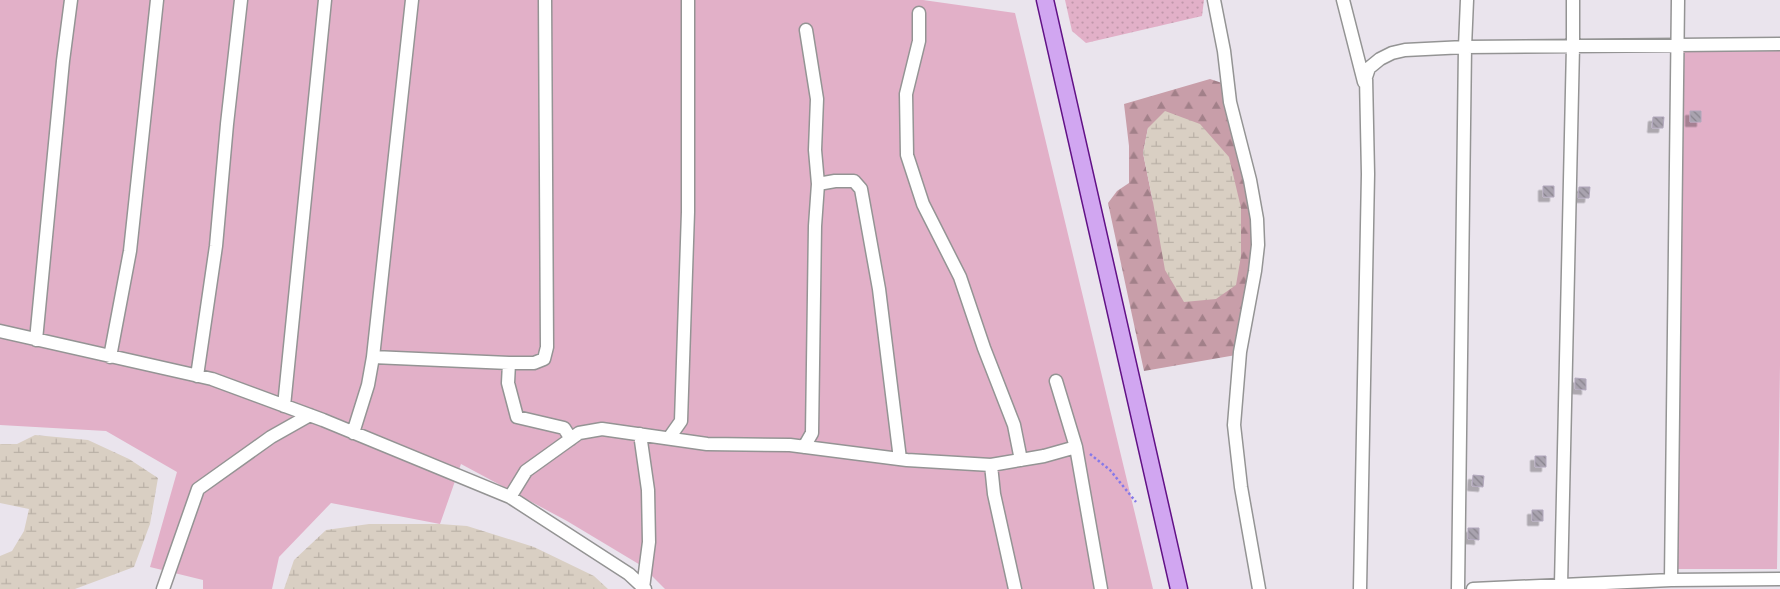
<svg xmlns="http://www.w3.org/2000/svg" width="1780" height="589" font-family="'Roboto Condensed',sans-serif">
  <style>
    .grass { fill: url(#grass-dots) }
    .forest { fill: url(#forest-firs); fill-rule: evenodd }
    .wetland { fill: url(#wetland-marsh) }
    .garden { fill: #e2b0c8 }
    .building { fill: url(#building-back-hatch); stroke: #b2a8bd; filter: url(#shadow) }
    .lines { fill: none; stroke-linecap: round; stroke-linejoin: round }
    .minor-casing { stroke: #949494; stroke-width: 15 }
    .major-casing { stroke: #611186; stroke-width: 19 }
    .path { stroke: #8679e9; stroke-width: 2.5; stroke-dasharray: 2.5 2.5; stroke-linecap: butt }
    .minor { stroke: #fff; stroke-width: 12 }
    .major { stroke: #d1a6f1; stroke-width: 16 }
  </style>
  <defs>
    <pattern id="grass-dots" width="8" height="8" patternUnits="userSpaceOnUse" patternTransform="scale(1.25)"><rect width="8" height="8" fill="#e2b0c8"/><path d="M2 2h.1M6 6h.1" fill="none" stroke="#c197ab" stroke-width="1.8" stroke-linecap="round"/></pattern>
    <pattern id="forest-firs" width="22" height="20" patternUnits="userSpaceOnUse" patternTransform="scale(1.25)"><rect width="22" height="20" fill="#c89ea9"/><path d="M5 1l3.5 6h-7zM16 11l3.5 6h-7z" fill="#a28089"/></pattern>
    <pattern id="wetland-marsh" width="20" height="14" patternUnits="userSpaceOnUse" patternTransform="scale(1.25)"><rect width="20" height="14" fill="#d9cfc3"/><path d="M1 5h8M5 5V1M11 12h8M15 12V8" fill="none" stroke="#bab1a7"/></pattern>
    <pattern id="building-back-hatch" width="6" height="6" patternUnits="userSpaceOnUse" patternTransform="scale(1.25)"><rect width="6" height="6" fill="#a9a3af"/><path d="M-1 5l2 2M0 0l6 6M5-1l2 2" fill="none" stroke="#89848e"/></pattern>
    <filter id="shadow"><feDropShadow dx="-4.5" dy="4.5" stdDeviation="0" flood-color="#0004"/></filter>
  </defs>
  <rect width="100%" height="100%" fill="#eae4ed"/>
  <path class="grass" d="M1065 0H1204L1202 16 1086 43 1072 31Z"/>
  <path class="forest" d="M1210 79 1222 83 1253 219 1252 265 1236 355 1144 371 1108 203 1117 191 1129 183V146L1124 104ZM1148 128 1153 202 1143 153Z"/>
  <path class="wetland" d="M1165 111 1200 124 1229 157 1241 208V256L1236 285 1216 299 1184 302 1165 270 1153 202 1143 153 1148 128Z
    M35 435 88 440 129 459 158 478 150 524 134 567 75 589H0V556L12 551 24 531 29 509 0 503V444H17Z
    M369 524H440L467 526 534 547 594 576 608 589H284L294 560 326 530Z"/>
  <path class="garden" d="M0 0H923L1015 13 1153 589H665L642 566 567 521 461 464 440 524 331 503 279 557 272 589H203V580L150 567 177 472 106 431 0 425Z
    M1780 51V365L1777 569H1673L1681 52Z"/>
  <path class="building" d="M1690 111H1701V122H1690Z
    M1653 117H1664L1663 128H1652Z
    M1543 186H1554V197H1543Z
    M1579 187H1590L1589 198H1578Z
    M1575 378 1586 379V390L1575 389Z
    M1535 456H1546V467H1535Z
    M1473 475 1484 476 1483 487 1472 486Z
    M1532 510H1543V521H1532Z
    M1468 528H1479V540L1468 539Z"/>
  <g class="lines">
    <defs>
      <path id="minor" d="M545 0 547 347 544 359 534 363H509L508 383 517 417 564 428 571 439
        M1214 0 1224 51 1230 102 1250 180 1257 219 1258 245 1255 271 1240 352 1234 425 1241 487 1259 589
        M1343 0 1364 82
        M919 13V41L906 94 907 155 923 204 960 277 984 348 1014 425 1021 460
        M818 184 835 181H854L861 189 879 289 900 459
        M0 331 212 379 323 420 510 497 629 574 645 589
        M36 340 63 61 71 0
        M110 357 130 251 157 0
        M373 357 412 0
        M197 376 216 246 227 124 241 0
        M1056 381 1076 447 1101 589
        M284 406 325 0
        M353 433 368 385 373 357 509 363
        M640 434 648 490 649 542 643 588
        M669 438 681 421 688 212V0
        M804 447 812 433 815 226 818 184 815 150 817 99 806 30
        M510 497 526 471 579 433 602 429 707 444 790 445 907 460 991 465
        M1671 580 1678 0
        M1561 585 1573 46V0
        M163 589 198 489 271 437 310 415
        M1015 589 994 494 991 465 1044 456 1076 447
        M1360 589 1368 174 1366 77 1369 68 1380 59 1392 53 1405 50 1465 47 1780 44
        M1458 589 1465 47 1467 0
        M1473 589 1671 580 1780 579"/>
      <path id="major" d="M1045 0 1179 589"/>
    </defs>
    <use href="#minor" class="minor-casing"/>
    <use href="#major" class="major-casing"/>
    <path class="path" d="M1090 454 1110 470 1136 502"/>
    <use href="#minor" class="minor"/>
    <use href="#major" class="major"/>
  </g>
</svg>
